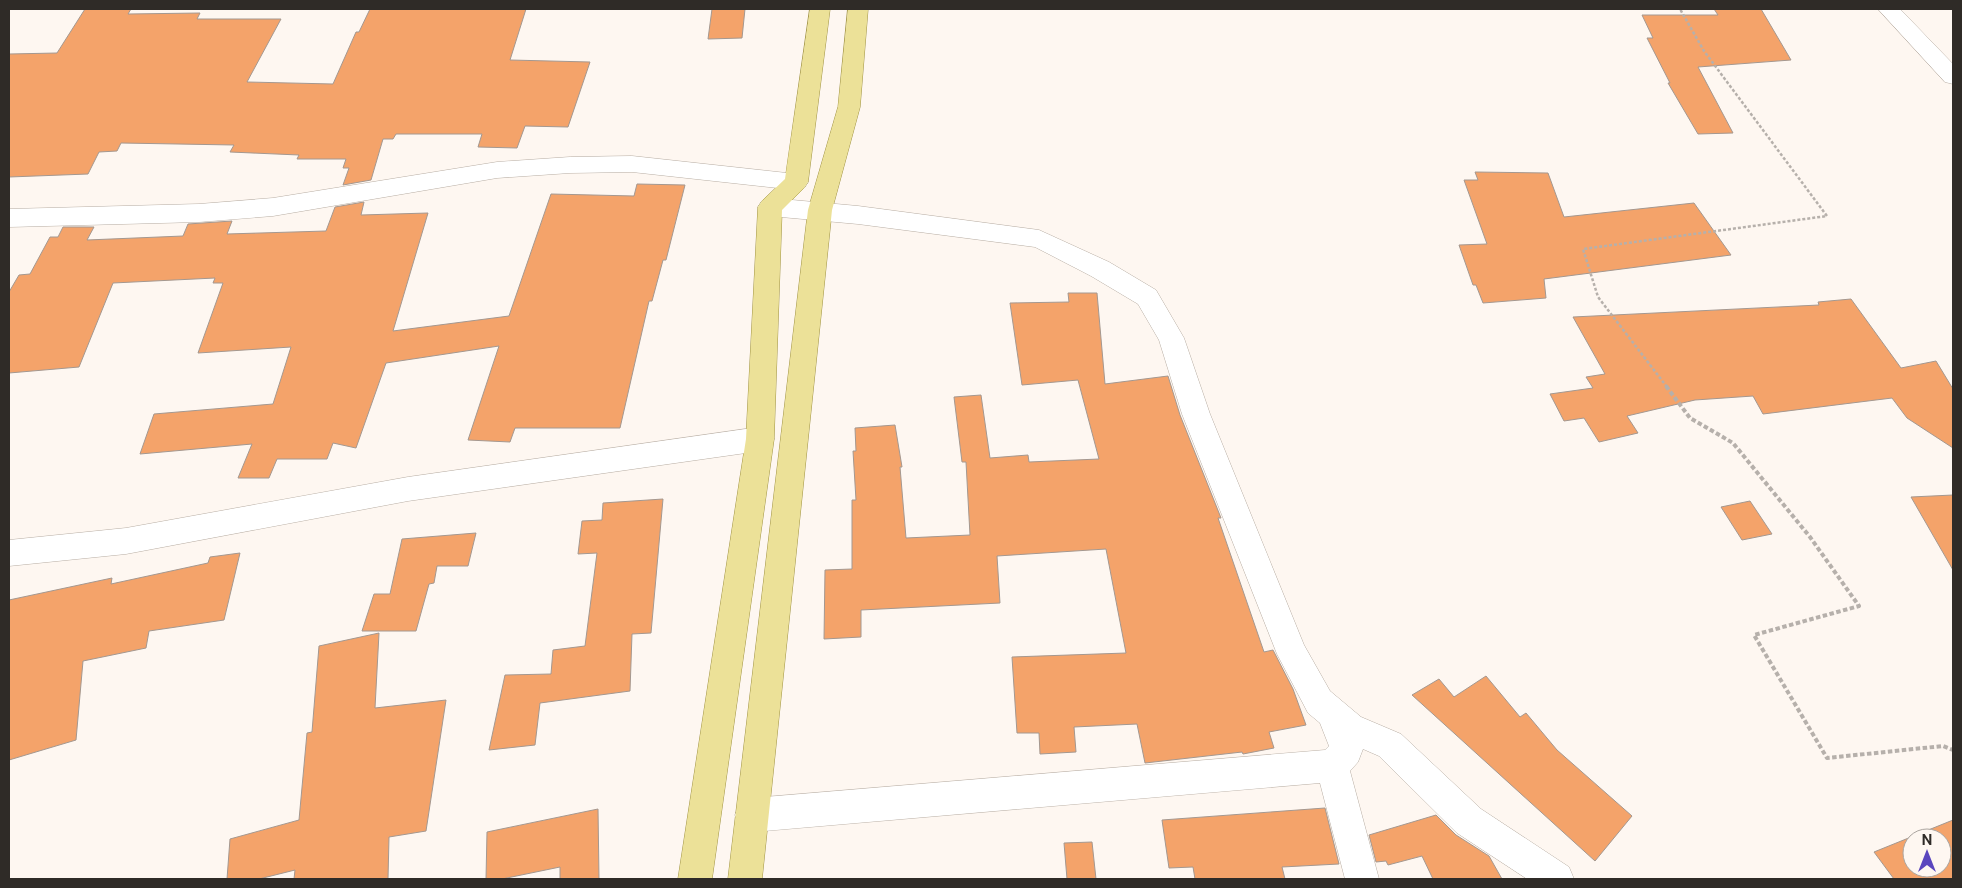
<svg xmlns="http://www.w3.org/2000/svg" width="1962" height="888" font-family="'Public Sans',sans-serif">
  <style>
    .building { fill: #f4a36a; stroke: #a49890; fill-rule: evenodd }
    .lines { fill: none; stroke-linecap: round; stroke-linejoin: round }
    .street-casing { stroke: #b8aea4; stroke-width: 1 }
    .primary-casing { stroke: #a19444; stroke-width: 1 }
    .path-far1 { stroke: #b6b0ab; stroke-width: 2.5; stroke-dasharray: 3 2; stroke-linecap: butt }
    .path { stroke: #b6b0ab; stroke-width: 4; stroke-dasharray: 4.5 2.5; stroke-linecap: butt }
    .street { fill: #fff; fill-rule: evenodd }
    .primary { fill: #ece198; fill-rule: evenodd }
  </style>
  <rect width="100%" height="100%" fill="#fef7f1"/>
  <path class="building" d="M85 9H131L128 14 200 13 197 19H281L247 82 333 84 356 32H359L370 9H526L510 60 590 62 568 127 525 126 517 148 478 147 482 134H396L393 139H383L371 180 343 185 349 168H343L346 159H297L299 155 230 152 234 145 121 143 117 151 99 152 88 174 9 177V54L57 53Z
    M712 9H745L742 38 708 39Z
    M1714 9H1761L1791 60 1698 67 1733 133 1698 134 1668 83H1670L1647 38H1653L1642 15H1718Z
    M1475 172 1548 173 1564 217 1694 203 1731 255 1544 279 1546 298 1483 303 1476 285H1473L1459 245 1487 244 1464 180H1478Z
    M637 184 685 185 666 260H663L652 301H649L620 428H515L510 442 468 440 499 346 386 363 356 448 333 443 327 459H277L269 478H238L252 444 140 454 154 414 273 404 291 347 198 353 223 283H213L215 278 113 283 79 367 9 373V292L19 275 30 274 50 237H58L63 227H94L87 240 183 236 188 224 232 221 227 234 326 231 335 207 364 202 361 215 428 213 393 331 509 316 551 194 634 196Z
    M1068 293H1097L1105 384 1168 376 1180 415 1221 518H1218L1264 652 1273 650 1293 689 1306 725 1269 732 1274 748 1243 754 1242 752 1145 763 1137 724 1074 727 1076 752 1040 754 1039 733H1017L1012 657 1126 653 1106 549 997 556 1000 603 861 610V637L824 639 825 570 852 569V500H856L853 451H856L855 428 895 425 902 467H900L906 538 970 535 966 462H962L954 397 981 395 990 458 1028 455 1029 462 1099 459 1078 380 1022 385 1010 303 1069 302Z
    M1851 299 1901 368 1936 361 1953 389V448L1907 418 1892 398 1763 414 1753 396 1695 400 1627 416 1638 433 1599 442 1584 418 1564 421 1550 394 1593 388 1586 377 1605 374 1573 317 1819 305 1818 302Z
    M1953 495V570L1911 497Z
    M663 499 651 633 632 634 630 691 540 703 535 745 489 750 505 675 551 674 553 650 585 646 597 553 578 554 582 521 602 520 603 503Z
    M1750 501 1772 534 1742 540 1721 507Z
    M476 533 468 566H437L434 583 429 584 416 631H362L374 594H390L402 539Z
    M240 553 224 620 149 631 146 648 83 661 76 740 9 760V600L112 578 111 584 208 563 210 557Z
    M379 633 375 708 446 700 426 831 389 837 388 879H294L295 870 259 879H227L230 839 299 820 307 733 312 732 319 646Z
    M1486 676 1520 717 1526 713 1557 750 1632 816 1595 861 1412 695 1439 679 1454 697Z
    M1325 808 1339 864 1282 867 1285 879H1195L1193 867 1169 868 1162 820Z
    M598 809 599 879H560V867L502 879H486L487 832Z
    M1436 815 1456 835 1489 856 1502 879H1433L1422 856 1388 865 1386 861 1376 862 1369 835Z
    M1953 820V879H1894L1874 852ZM1912 838H1942V868H1912Z
    M1092 842 1096 879H1067L1064 843Z"/>
  <g class="lines">
    <defs>
      <path id="street" d="M1878 9H1900L1953 64V84L1945 82Z
        M632 156 796 174 804 176 808 182 804 188 796 190 632 172 570 173 497 178 273 216 199 222 9 227V209L199 204 273 198 497 162 570 157Z
        M770 198 858 206 1039 230 1109 262 1156 290 1184 338 1210 414 1304 645 1330 691 1361 717 1401 734 1481 809 1569 867 1574 879H1527L1457 833 1379 756 1363 749 1358 762 1350 771 1379 879H1345L1320 783 752 832 740 827 735 815 740 803 752 798 1325 750 1329 746 1320 723 1308 713 1277 654 1182 414 1159 340 1138 304 1091 276 1035 247 858 224 770 216 762 213 758 207 762 201Z
        M760 427 770 431 774 439 770 447 760 451 408 501 126 554 9 566V540L126 528 408 477Z"/>
      <path id="primary" d="M810 9H830L808 182 804 188 782 210 774 439 712 879H678L746 439 758 207 762 201 785 179Z
        M848 9H868L860 107 832 210 762 879H728L808 210 838 107Z"/>
    </defs>
    <use href="#street" class="street-casing"/>
    <use href="#primary" class="primary-casing"/>
    <path class="path-far1" d="M1667 387 1598 297 1583 249 1827 216 1704 51 1680 9"/>
    <path class="path" d="M1666 386 1690 418 1733 443 1810 537 1859 606 1754 635 1827 758 1943 746 1953 750"/>
    <use href="#street" class="street"/>
    <use href="#primary" class="primary"/>
  </g>
  <rect width="1962" height="888" fill="none" stroke="#2f2b27" stroke-width="20"/>
  <g transform="translate(1927 853)"><circle r="24" fill="#fef7f1" stroke="#aba5a0"/>
  <path d="M0-4L9 19L0 12L-9 19Z" fill="#5a46be"/>
  <text y="-8" font-size="14" font-weight="bold" text-anchor="middle" fill="#2f2b27">N</text>
  </g>
</svg>
